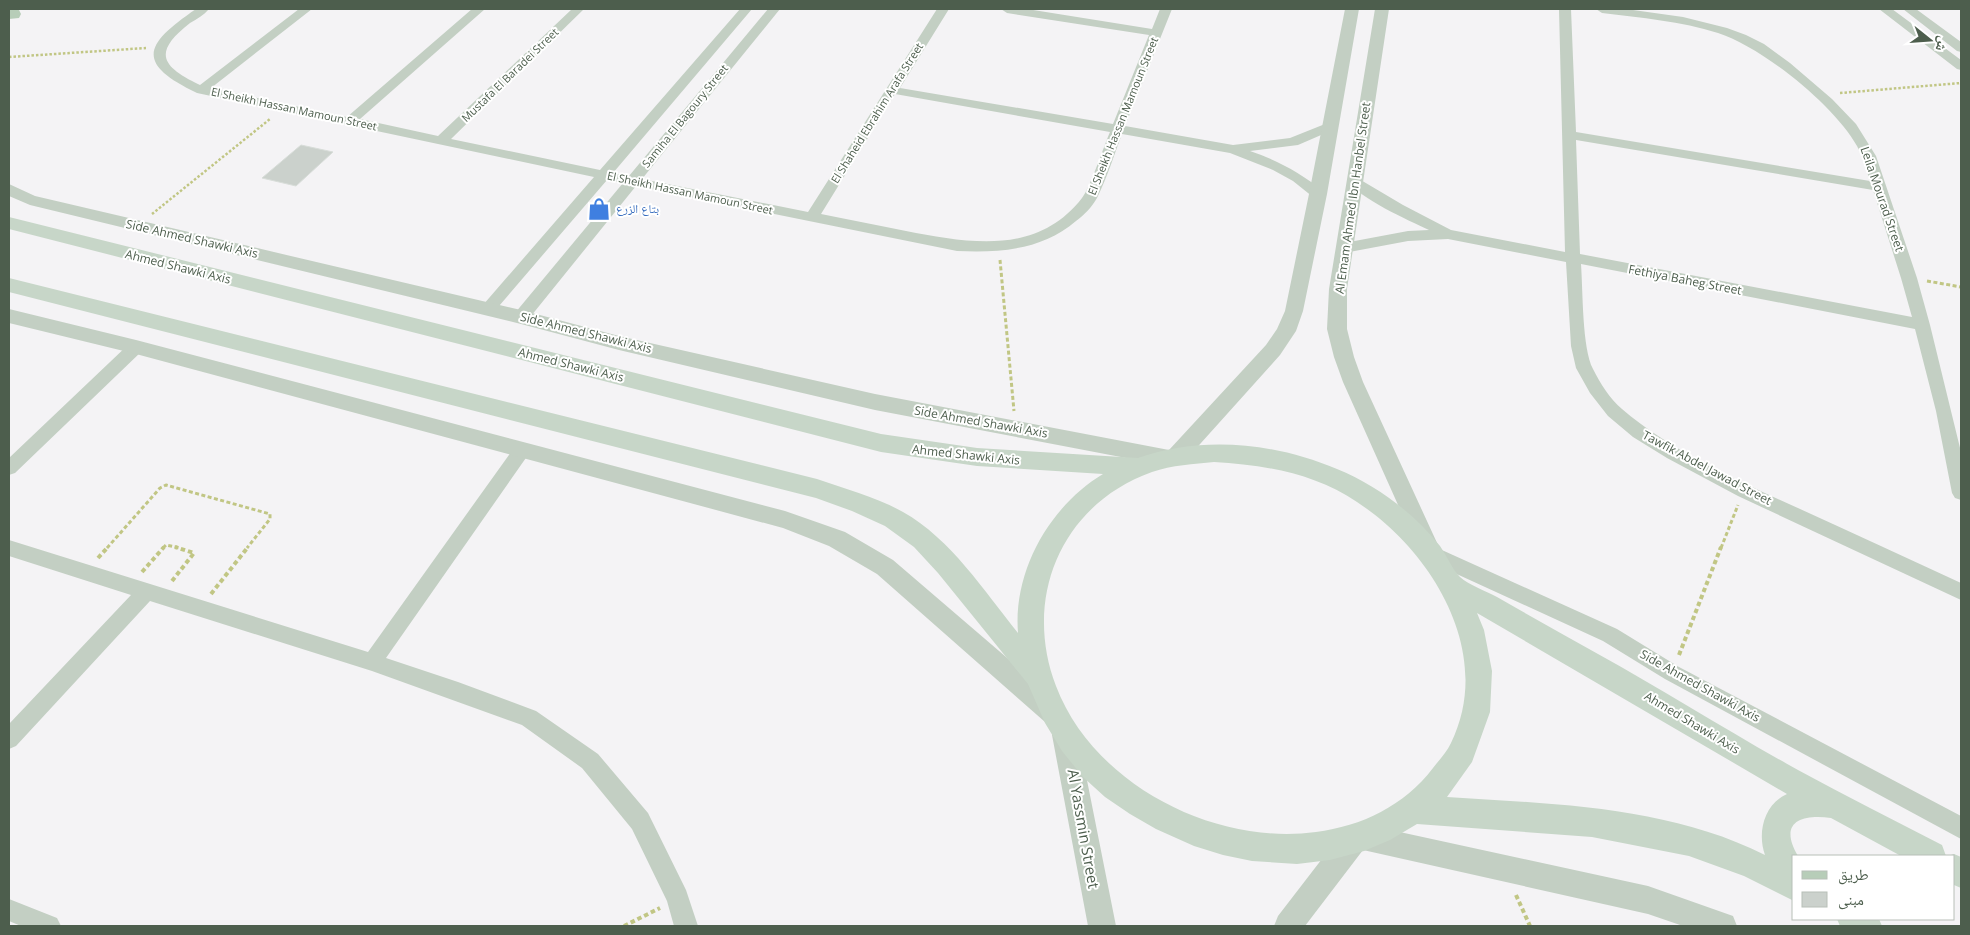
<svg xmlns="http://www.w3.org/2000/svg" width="1970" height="935" font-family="'Open Sans','Noto Naskh Arabic',sans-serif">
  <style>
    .building { fill: #cbd1cc; stroke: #d8ddd9 }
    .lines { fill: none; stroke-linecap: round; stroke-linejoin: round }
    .path-far2 { stroke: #c1c684; stroke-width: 2.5; stroke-dasharray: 2.5 2; stroke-linecap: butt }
    .path-far1 { stroke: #c1c684; stroke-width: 3; stroke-dasharray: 4 2.5; stroke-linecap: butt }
    .path { stroke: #c1c684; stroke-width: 4; stroke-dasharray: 4.5 3; stroke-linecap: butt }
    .minor { fill: #c3cfc3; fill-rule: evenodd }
    .tertiary { fill: #c3cfc3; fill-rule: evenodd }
    .secondary { fill: #c7d6c8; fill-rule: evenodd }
    .primary { fill: #b7cdb8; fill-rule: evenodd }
    .labels { text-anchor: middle; stroke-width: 4; stroke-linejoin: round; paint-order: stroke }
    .far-street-label { font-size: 11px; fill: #4d5e4d; stroke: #fff }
    .street-label { font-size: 12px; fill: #4d5e4d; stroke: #fff }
    .shop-label { font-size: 12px; fill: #366cbe; stroke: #fff; text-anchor: start }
    .near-street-label { font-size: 15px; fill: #4d5e4d; stroke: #fff }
  </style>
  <rect width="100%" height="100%" fill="#f4f3f5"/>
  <path class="building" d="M301 145 333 152 296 186 262 178Z"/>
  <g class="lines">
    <path class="path-far2" d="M9 57 146 48
      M1840 93 1961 83
      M152 214 270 119"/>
    <path class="path-far1" d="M1000 260 1014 411
      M1927 281 1961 287
      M107 548 160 488 166 485 270 514V519L247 548
      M163 548 166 545 180 548
      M1721 548 1738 505"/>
    <path class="path" d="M98 558 108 547
      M142 572 164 547
      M172 581 194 553 175 547
      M211 594 248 547
      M1679 655 1721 547
      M1516 895 1530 926
      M624 926 660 908"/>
    <path class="minor" d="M196 9H209C204 15 197 19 190 23 153 52 160 66 200 85L299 9H312L211 88 347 117 472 9H485L360 119 438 136 572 9H584L451 139 600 170 740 9H752L613 173 629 176 768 9H780L642 179 808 212 937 9H949L900 88 1113 124 1149 35 1007 13 1001 9H1027L1152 29 1160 9H1172L1125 126 1233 145 1290 138 1330 122 1337 126 1335 129 1298 145 1250 151C1277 160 1301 173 1323 191L1325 194 1323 197H1313L1293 181 1273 170 1230 153 1122 134C1114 155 1107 178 1097 198 1092 207 1084 215 1076 221 1042 250 1000 253 957 251L636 186 527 321 521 322 515 321 513 317 515 313 623 183 607 180 493 313 488 314 483 313 480 309 483 305 594 177 197 93C134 63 145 44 196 9ZM895 94 1110 132C1103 148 1091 186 1082 198 1037 256 969 243 906 231 878 225 849 220 821 214Z
      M1559 9H1571L1576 132 1870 181C1866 169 1863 157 1857 146 1834 105 1762 47 1718 33 1681 21 1641 18 1602 13L1596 9H1626L1683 17 1727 28 1746 35 1764 44 1790 63 1832 99 1856 124 1876 156 1917 278 1930 325 1961 452V500L1955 498 1952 493 1936 411 1915 329 1581 264C1583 291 1582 348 1593 369 1600 383 1610 399 1622 409 1670 450 1732 478 1789 504 1847 530 1904 557 1961 583V600L1738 496 1667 458 1633 437 1608 416 1590 393 1576 368 1571 346 1566 262 1448 239 1408 241 1344 253 1339 251 1337 248 1339 245 1344 243 1408 231 1429 230C1408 220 1360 199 1347 180L1349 177 1354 176 1403 205 1451 230 1565 252ZM1576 140 1873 190 1901 278 1912 317 1580 254Z
      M1879 9H1892L1961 60V70L1957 69Z
      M1903 9H1916L1961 42V52L1957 51Z
      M136 341 142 343 144 347 142 351 15 473 9 475V458L130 343Z
      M522 443 528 445 531 450 528 455 386 658 458 682 536 711 598 754 648 813 686 890 698 926H674L667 901 632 829 582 768 522 725 372 671 150 601 16 746 9 749V724L131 595 9 556V540L368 652 516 445Z
      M1433 546 1617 629 1679 667 1961 816V839L1665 679 1603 641 1426 560 1424 554 1426 548Z
      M9 899 57 918 61 926H21L9 921Z"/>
    <path class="tertiary" d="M1345 9H1359L1327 194 1303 311 1296 331 1280 355 1183 463 1168 466 875 410 619 350 521 324 30 205 9 196V184L35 196 521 310 619 336 875 394 1169 450 1266 345 1277 329 1285 311 1309 194Z
      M1375 9H1389L1347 289V329L1354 357 1363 382 1438 545 1435 552 1427 554 1419 552 1416 545 1343 382 1334 357 1327 329 1329 289Z
      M9 309 136 340 785 511 845 532 893 560 1063 706 1067 714 1063 722 1054 726 1045 722 877 574 829 546 783 528 136 354 9 323Z
      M1065 723 1074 727 1078 735 1116 926H1088L1052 735 1056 727Z
      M1363 824 1648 886 1733 916 1737 926H1683L1648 914 1363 850 1305 926H1274L1278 916 1345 829Z"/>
    <path class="secondary" d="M9 217 881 434 977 448 1138 458C1203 435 1275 443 1337 469 1376 485 1414 513 1440 546 1447 556 1452 569 1460 577 1469 585 1486 591 1497 597 1530 616 1564 635 1598 654 1665 691 1731 733 1798 770 1846 796 1894 820 1942 845L1946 856H1901L1831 818C1801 814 1778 822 1798 856H1794V901L1744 876 1689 856 1592 837 1417 824 1390 840 1364 851 1330 860 1297 864 1252 861 1223 855 1194 846 1156 829 1130 814 1105 797 1083 777 1062 751 1045 723 1028 684 938 573 914 547 885 526 852 511 816 498 9 292V278L817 479C846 489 876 497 903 512 951 539 984 591 1018 633 1013 570 1050 506 1103 474L977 466 881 452 9 229ZM1214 462C1264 465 1314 473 1357 502 1432 551 1495 653 1451 743 1447 752 1439 760 1433 768 1404 806 1362 826 1316 832 1214 846 1093 784 1056 686 1022 597 1062 504 1152 472 1172 465 1194 464 1214 462ZM1477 613 1787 794C1764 804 1757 833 1765 855 1667 806 1554 804 1447 797L1472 762 1490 712 1492 671 1484 630Z
      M1954 854 1961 857V888L1954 885V856H1948Z
      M1837 919H1879L1882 926H1840Z"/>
    <path class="primary" d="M9 9 19 10 21 14 19 18 9 19Z"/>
  </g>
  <defs>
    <symbol id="shop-bare" viewBox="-9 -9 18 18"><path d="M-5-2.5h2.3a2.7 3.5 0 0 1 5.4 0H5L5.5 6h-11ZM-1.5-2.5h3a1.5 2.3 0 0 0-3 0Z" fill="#3f7fe0" stroke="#fff" stroke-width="2.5" paint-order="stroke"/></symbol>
  </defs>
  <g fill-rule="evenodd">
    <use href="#shop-bare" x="583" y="193" width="32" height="32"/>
  </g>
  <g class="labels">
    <g class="far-street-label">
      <text transform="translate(510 75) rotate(-44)" y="4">Mustafa El Baradei Street</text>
      <text transform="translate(294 109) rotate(12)" y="4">El Sheikh Hassan Mamoun Street</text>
      <text transform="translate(877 113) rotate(-58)" y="4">El Shaheid Ebrahim Arafa Street</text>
      <text transform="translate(685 116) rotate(-51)" y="4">Samiha El Bagoury Street</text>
      <text transform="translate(1123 116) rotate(-68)" y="4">El Sheikh Hassan Mamoun Street</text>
      <text transform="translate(690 193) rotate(12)" y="4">El Sheikh Hassan Mamoun Street</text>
    </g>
    <g class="street-label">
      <text transform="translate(1353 198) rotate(-82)" y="4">Al Emam Ahmed Ibn Hanbel Street</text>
      <text transform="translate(1882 199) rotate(71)" y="4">Leila Mourad Street</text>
      <text transform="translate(192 239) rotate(13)" y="4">Side Ahmed Shawki Axis</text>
      <text transform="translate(178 267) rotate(14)" y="4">Ahmed Shawki Axis</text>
      <text transform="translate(1685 280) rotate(11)" y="4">Fethiya Baheg Street</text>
      <text transform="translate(586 333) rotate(14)" y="4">Side Ahmed Shawki Axis</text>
      <text transform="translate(571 365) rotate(14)" y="4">Ahmed Shawki Axis</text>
      <text transform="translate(981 422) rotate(10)" y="4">Side Ahmed Shawki Axis</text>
      <text transform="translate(966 455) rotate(6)" y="4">Ahmed Shawki Axis</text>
      <text transform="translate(1707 468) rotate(28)" y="4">Tawfik Abdel Jawad Street</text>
      <text transform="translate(1700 686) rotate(29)" y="4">Side Ahmed Shawki Axis</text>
      <text transform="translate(1692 723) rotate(31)" y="4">Ahmed Shawki Axis</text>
    </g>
    <g class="shop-label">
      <text x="616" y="213">بتاع الزرع</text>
    </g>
    <g class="near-street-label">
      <text transform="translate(1083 829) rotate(80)" y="5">Al Yassmin Street</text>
    </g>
  </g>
  <rect width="1970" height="935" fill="none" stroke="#4d5e4d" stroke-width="20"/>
  <rect x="1792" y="855" width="162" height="65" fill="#ffffff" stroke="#b8bfb8"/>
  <rect x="1802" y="871" width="25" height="8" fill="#b7cdb8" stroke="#b8bfb8"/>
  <text x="1838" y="880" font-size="15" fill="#4d5e4d">طريق</text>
  <rect x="1802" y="892" width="25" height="15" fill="#cbd1cc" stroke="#b8bfb8"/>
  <text x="1838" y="905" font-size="15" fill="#4d5e4d">مبنى</text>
  <g transform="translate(1930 40) rotate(107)" stroke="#ffffff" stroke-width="4" paint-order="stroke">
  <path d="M0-4L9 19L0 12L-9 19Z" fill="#4d5e4d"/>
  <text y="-8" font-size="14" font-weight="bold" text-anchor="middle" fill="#4d5e4d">ش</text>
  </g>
</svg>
